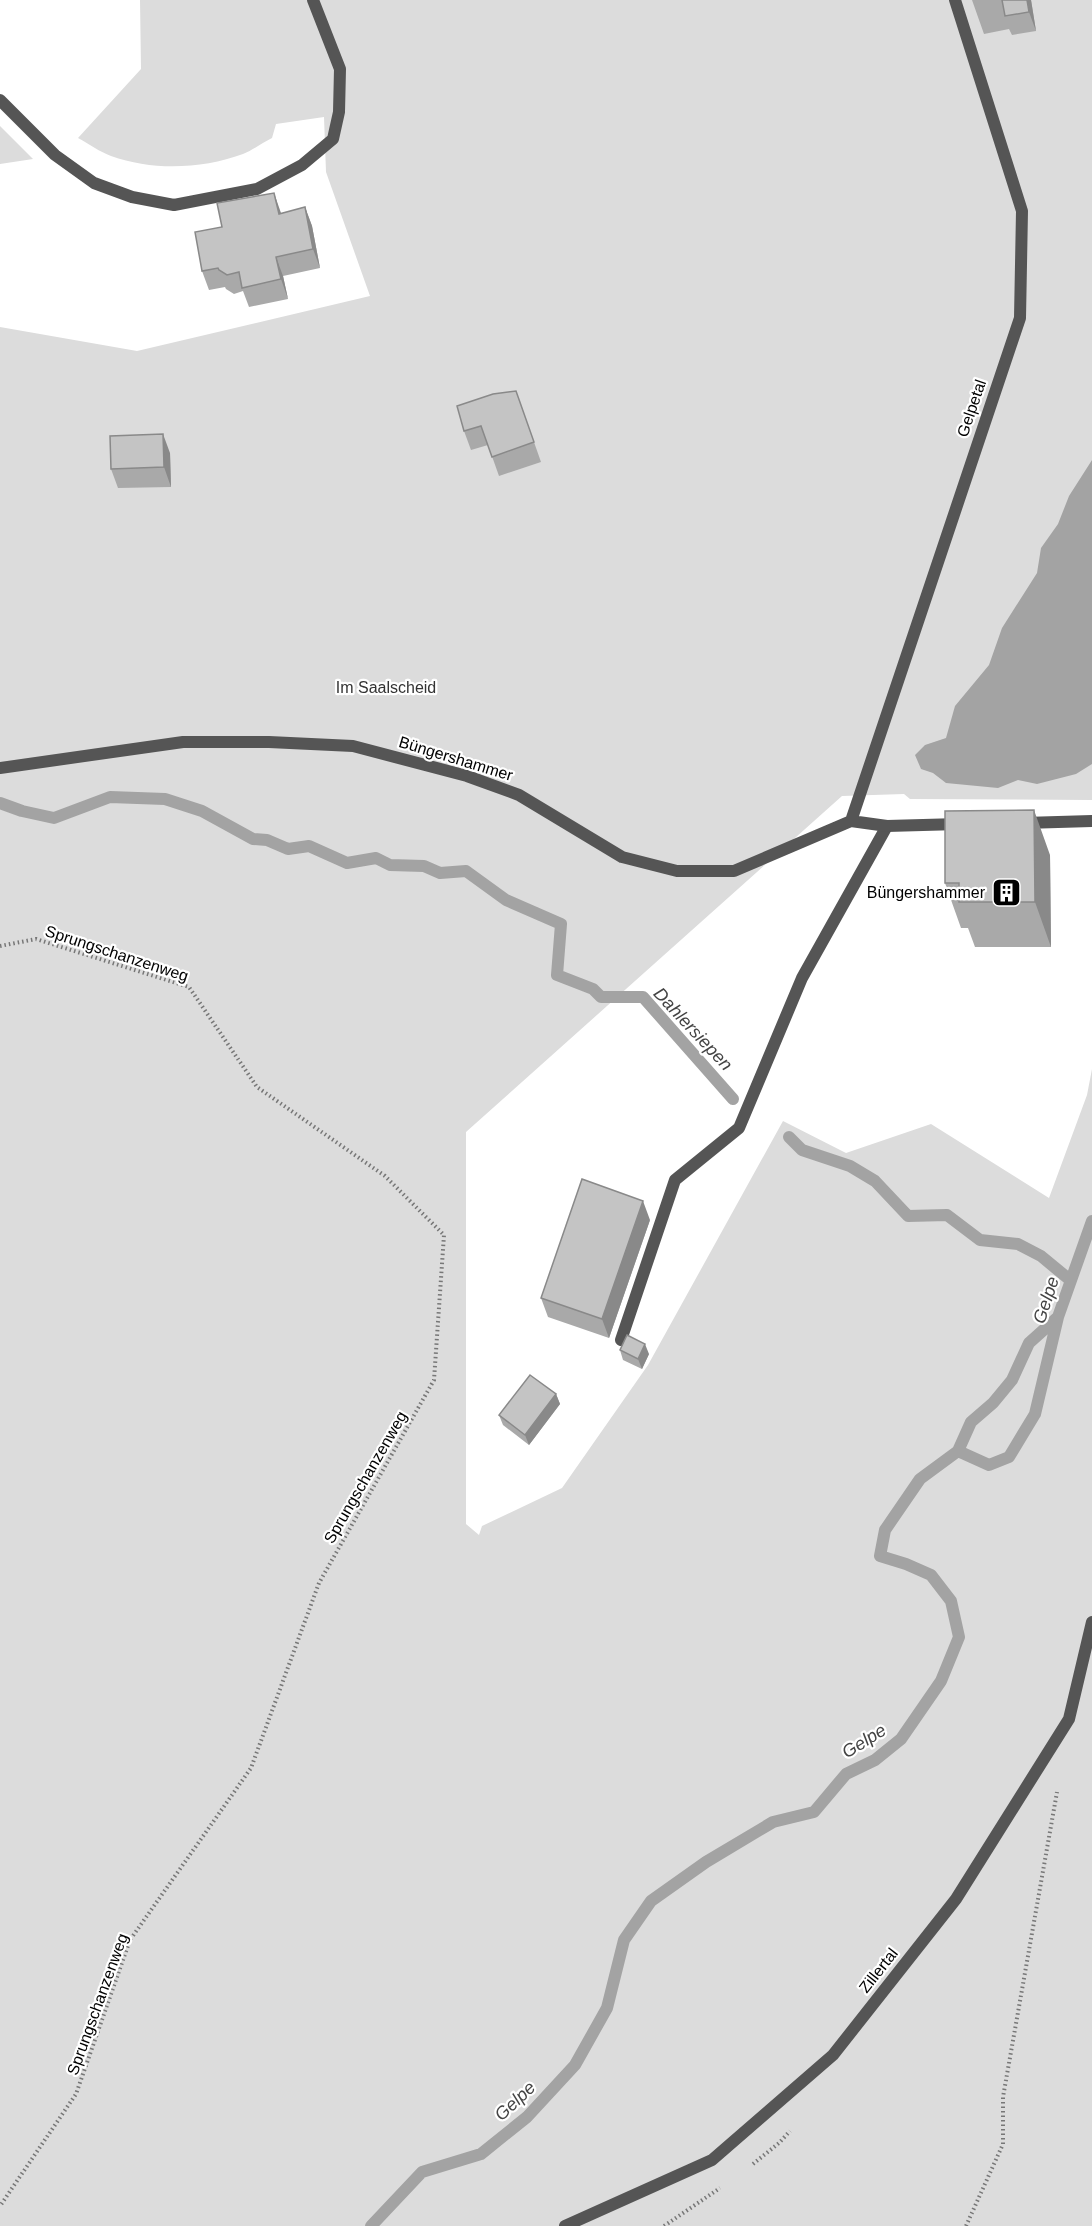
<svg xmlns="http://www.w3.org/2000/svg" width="1092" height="2226" font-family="Arial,sans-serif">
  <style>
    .green { fill: #dcdcdc }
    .water { fill: #a3a3a3 }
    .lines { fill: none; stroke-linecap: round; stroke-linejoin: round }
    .stream { stroke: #a3a3a3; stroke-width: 12 }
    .path { stroke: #777; stroke-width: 4; stroke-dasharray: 1.5 3; stroke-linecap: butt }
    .service { stroke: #555; stroke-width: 12 }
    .minor { stroke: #555; stroke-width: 12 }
    .wall { fill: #a9a9a9 }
    .shaded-wall { fill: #898989 }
    .building { fill: #c4c4c4; stroke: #898989; stroke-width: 1.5 }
    .labels { text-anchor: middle; stroke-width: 4.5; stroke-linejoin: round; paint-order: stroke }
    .street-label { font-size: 16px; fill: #000; stroke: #fff }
    .park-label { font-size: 16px; fill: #333; stroke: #fff }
    .poi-label { font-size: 16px; fill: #000; stroke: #fff; text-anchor: end }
    .water-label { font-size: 18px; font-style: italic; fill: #444; stroke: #fff }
  </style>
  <rect width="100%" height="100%" fill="#fff"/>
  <path class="green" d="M140 0H1092V800L910 799 904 794 842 796 466 1132V1524L479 1535 482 1526 562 1488 648 1365 783 1121 846 1153 931 1124 1049 1198 1087 1095 1092 1069V2226H0V327L137 351 370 296 326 172 324 117 276 124 272 138C262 143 253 150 243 154 202 169 153 171 111 156 100 152 89 144 78 138L141 69Z
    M0 126 33 159 0 164Z"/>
  <path class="water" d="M1092 460V764L1076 774 1037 784 1018 780 998 788 946 783 933 773 921 769 915 755 925 745 946 738 955 706 989 665 1002 628 1037 573 1041 548 1058 524 1069 496Z"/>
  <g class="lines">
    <path class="stream" d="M0 803 22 811 54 818 110 797 165 799 202 811 253 839 267 840 288 849 309 846 347 863 376 858 390 865 424 866 440 873 466 871 506 900 561 924 557 975 593 989 601 997H643L733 1099
      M789 1137 802 1150 850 1166 875 1181 908 1216 947 1215 980 1240 1018 1244 1041 1256 1070 1280
      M958 1451 971 1422 993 1403 1012 1380 1029 1343 1058 1317
      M371 2226 422 2172 481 2154 527 2117 575 2065 607 2008 624 1940 651 1901 706 1862 773 1822 814 1812 846 1774 875 1760 901 1739 941 1681 959 1637 951 1601 931 1575 906 1564 880 1556 885 1530 920 1479 958 1451 989 1465 1009 1457 1035 1414 1058 1317 1092 1221"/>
    <path class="path" d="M0 946 36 939 189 987 257 1087 385 1176 444 1235 434 1380 319 1583 251 1768 130 1940 76 2094 0 2206
      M753 2164 779 2143 790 2131
      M664 2226 720 2188
      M966 2226 1003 2144V2097L1057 1792"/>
    <path class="service" d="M621 1340 675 1180 739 1128 802 978 887 826
      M565 2226 712 2160 833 2055 956 1899 1069 1719 1092 1622"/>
    <path class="minor" d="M0 100 55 155 94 183 132 197 174 205 257 189 302 165 333 139 339 112 340 69 313 0
      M0 768 183 742H269L353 746 467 776 519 795 622 857 677 871H734L851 821 887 826 959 824
      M851 821 1020 318 1022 211 955 0
      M1024 823 1092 821"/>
  </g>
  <path class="wall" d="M972 0H1031L1036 31 1012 35 1009 29 984 34Z
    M305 207 312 226 320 268 283 276 288 299 249 307 243 291 234 294 226 289 225 287 209 290 202 271 222 227 281 214Z
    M516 391 541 462 499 476 488 445 471 450 464 431Z
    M170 453 171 487 118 488 111 469Z
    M1050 855 1051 947H975L968 928H961L945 883Z
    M650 1220 609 1338 548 1317 541 1298Z
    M620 1350 649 1354 642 1369 623 1360Z
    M556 1394 560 1404 529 1445 503 1425 499 1415Z"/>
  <path class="shaded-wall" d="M1027 0H1031L1036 31 1029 12Z
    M274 193 281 213 286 234 279 214Z
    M305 207 312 226 320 268 313 249Z
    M276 257 283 276 288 299 281 279Z
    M163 434 170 453 171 487 164 467Z
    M1034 810 1050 855 1051 947 1035 902Z
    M643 1201 650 1220 609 1338 602 1319Z
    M645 1344 649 1354 642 1369 638 1359Z
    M556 1394 560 1404 529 1445 525 1435Z"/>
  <path class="building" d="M1002 0H1027L1029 12 1005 16Z
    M274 193 279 214 305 207 313 249 276 257 281 279 242 288 239 272 227 275 219 270 218 268 202 271 195 232 222 227 217 203Z
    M516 391 534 442 492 457 481 426 464 431 457 406 493 394Z
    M163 434 164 467 111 469 110 436Z
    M1034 810 1035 902H959V883H945V811Z
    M582 1179 643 1201 602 1319 541 1298Z
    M627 1335 645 1344 638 1359 620 1350Z
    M530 1375 556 1394 525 1435 499 1415Z"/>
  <defs>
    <symbol id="building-square" viewBox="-11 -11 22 22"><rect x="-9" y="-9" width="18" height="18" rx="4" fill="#000" stroke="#fff"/><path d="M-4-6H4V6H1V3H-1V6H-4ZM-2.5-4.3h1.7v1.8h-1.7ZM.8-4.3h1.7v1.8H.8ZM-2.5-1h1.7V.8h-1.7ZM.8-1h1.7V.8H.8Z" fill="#fff"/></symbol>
  </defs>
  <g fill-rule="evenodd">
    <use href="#building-square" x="990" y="876" width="33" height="33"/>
  </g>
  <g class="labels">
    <g class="street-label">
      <text transform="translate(971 408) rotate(-71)" y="6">Gelpetal</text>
      <text transform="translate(456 758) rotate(17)" y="6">Büngershammer</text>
      <text transform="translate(117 953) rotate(18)" y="6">Sprungschanzenweg</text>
      <text transform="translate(365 1477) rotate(-60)" y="6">Sprungschanzenweg</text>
      <text transform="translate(878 1970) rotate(-52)" y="6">Zillertal</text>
      <text transform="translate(97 2004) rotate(-70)" y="6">Sprungschanzenweg</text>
    </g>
    <g class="park-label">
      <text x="386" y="693">Im Saalscheid</text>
    </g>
    <g class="poi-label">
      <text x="985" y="898">Büngershammer</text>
    </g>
    <g class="water-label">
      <text transform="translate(693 1029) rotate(47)" y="6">Dahlersiepen</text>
      <text transform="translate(1046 1300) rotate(-72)" y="6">Gelpe</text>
      <text transform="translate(864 1741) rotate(-32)" y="6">Gelpe</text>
      <text transform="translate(515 2101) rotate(-43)" y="6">Gelpe</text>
    </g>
  </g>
</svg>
